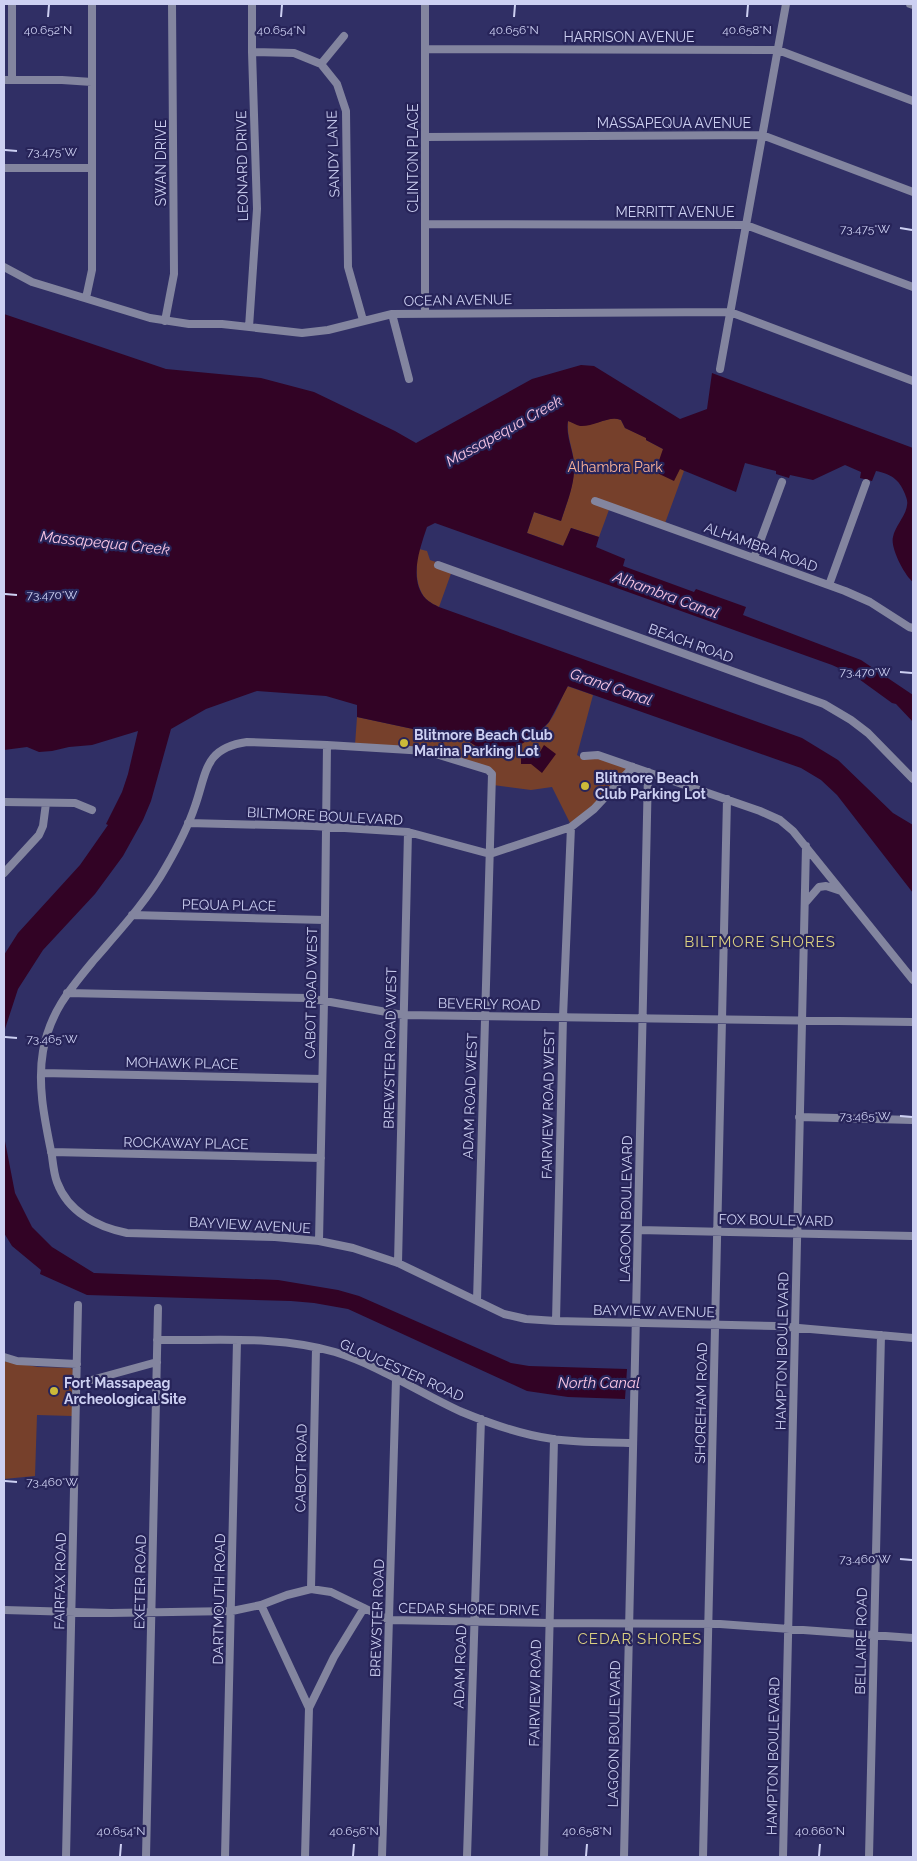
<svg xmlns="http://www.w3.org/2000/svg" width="917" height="1861" font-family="Raleway,sans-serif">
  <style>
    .green { fill: #76402b }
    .water { fill: #320325 }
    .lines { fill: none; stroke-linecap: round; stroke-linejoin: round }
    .minor { stroke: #83859f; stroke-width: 8 }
    .ticks { fill: none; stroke: #cdd0f2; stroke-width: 2 }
    .poi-dot { fill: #cbba39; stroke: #272459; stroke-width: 2 }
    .labels { text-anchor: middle; stroke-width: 4.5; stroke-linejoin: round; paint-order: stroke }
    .street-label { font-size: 14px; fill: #cdd0f2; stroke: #272459 }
    .park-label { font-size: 14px; fill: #fdb498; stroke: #272459 }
    .poi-label { font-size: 14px; font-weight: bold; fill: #cdd0f2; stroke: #272459; text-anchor: start }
    .water-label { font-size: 15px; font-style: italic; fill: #f9c6e5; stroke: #272459 }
    .neighbourhood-label { font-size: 15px; letter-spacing: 1px; fill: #dacf81; stroke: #272459 }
    .ticks-label { font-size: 12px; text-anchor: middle; fill: #cdd0f2; stroke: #272459; stroke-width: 4.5; stroke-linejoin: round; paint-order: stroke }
  </style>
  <rect width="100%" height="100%" fill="#302f65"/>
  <path class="green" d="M614 418 621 420 625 428 647 438 646 440 663 449 684 471 664 526 610 507 599 537 571 528 564 546 527 533 534 512 561 521C566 505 573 488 574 471 576 454 566 438 568 421 589 429 594 422 614 418Z
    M419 549 427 551 430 560 453 568 439 607C435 605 429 602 426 599 414 586 416 564 419 549Z
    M567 686 593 695 577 755 582 758 593 756 630 768 585 815 571 825 552 787 531 790 493 785 492 771 427 750 355 745 357 717 441 735 440 742 445 736 468 741 490 755C503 749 524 744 535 736 552 725 559 704 567 686Z
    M4 1361 38 1367 71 1368 73 1370 72 1416 37 1415 35 1476 4 1479Z"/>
  <path class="water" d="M4 314 166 369 261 378 314 392 395 431 416 443 532 379 581 365 594 366 680 419 707 409 712 373 913 448V582C905 576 890 548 893 537 895 526 906 516 907 505 908 501 906 497 905 494 899 479 891 474 876 471L872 481 860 478 861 472 845 465 813 480 790 475 789 478 776 474V471L745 463 736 492 680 469 674 481 655 472 663 449 646 440V438L625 428 621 420C609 415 594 427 580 426 576 425 571 422 568 421 565 438 576 454 574 472 573 489 566 505 561 521L534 512 527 533 563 546 571 528 599 537 596 547 625 559 623 566 694 592 696 589 746 607 743 615 861 660 913 695V722L896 704 892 703 852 674 832 665 435 523 427 527C420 548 408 580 426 599 429 602 435 605 439 607L802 738 838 760 893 813 913 825V893L837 795 821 780 801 768 568 686 549 722 535 736 513 749 499 754 490 755 468 741 445 736 443 743 440 742 441 735 357 717V705L326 696 257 691 206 709 171 729 151 801 143 820 123 856 95 894 43 950 18 989 4 1032V955L18 933 80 865 108 825 106 824 122 792 128 774 138 731 92 745 69 747 52 751 39 752 27 747 4 750Z
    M544 745 556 754 542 773 531 764H521V755H538Z
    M4 1136 15 1193 32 1227 52 1247 94 1273 278 1280 338 1290 359 1296 511 1363 529 1366 627 1369 625 1399 568 1397 527 1391 348 1309 314 1303 291 1301 87 1295 40 1274 41 1270 12 1246 4 1233Z"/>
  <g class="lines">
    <path class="minor" d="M425 4V312
      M910 4 913 5
      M425 49 778 50 913 101
      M252 52 294 53 321 64 337 84 346 111 348 267 363 320
      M321 64 344 36
      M4 80H62L92 82
      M12 80V4
      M425 137 762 135 913 192
      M4 168H92
      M425 224 746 225 913 287
      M4 267 32 282 150 318 189 324H222L302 333 328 330 392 314 730 312 913 381
      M86 298 92 270V4
      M392 314 409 379
      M165 321 174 274 172 4
      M249 327 257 209 252 52V4
      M720 369 786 4
      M595 501 845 591 870 602 909 627 913 628
      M754 558 782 482
      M438 565 824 704 851 720 868 733 913 779
      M829 585 866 483
      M584 756 598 755 760 811 780 820 793 831 913 980
      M4 802 75 803 92 810
      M188 823 313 826 408 832 490 854 571 827 594 809 633 767
      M4 873 39 835 43 826 46 803
      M806 902 819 887 826 886 841 891
      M132 915 325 920
      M67 993 308 998 403 1015 913 1022
      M42 1073 322 1079
      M799 1117 913 1120
      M51 1152 321 1158
      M638 1230 913 1236
      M319 1241 324 1001 327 745
      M398 1263 408 832
      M477 1301 492 774 488 770 426 751 327 745 247 742C204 748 207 772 195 806 188 827 177 848 166 867 147 901 119 931 94 960 70 989 50 1012 43 1051 37 1086 45 1121 52 1156 53 1164 54 1174 57 1182 68 1212 97 1227 127 1233L275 1237 319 1241 353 1248 398 1263 504 1314 526 1319 556 1321 776 1326 913 1338
      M556 1321 563 1017 571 827
      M157 1340C216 1341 278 1335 335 1352 380 1366 420 1393 462 1412 491 1424 522 1435 553 1439 580 1443 606 1442 633 1443
      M4 1357 17 1361 77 1364
      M77 1384 157 1362
      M311 1589 316 1348
      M261 1605 309 1708 305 1857
      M4 1610 111 1613 232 1611 261 1605 287 1595 311 1589 331 1592 389 1620 549 1623 720 1624 913 1638
      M309 1708 334 1657 364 1608
      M66 1857 78 1305
      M146 1857 158 1308
      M225 1857 237 1341
      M382 1857 396 1379
      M467 1857 481 1419
      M544 1857 554 1439
      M624 1857 648 772
      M703 1857 727 799
      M783 1857 806 846
      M869 1857 881 1335"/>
  </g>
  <path class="ticks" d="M48 17 49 5M281 17 282 5M514 17 515 5M747 17 748 5M5 150 17 151M900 228 912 230M5 594 17 595M900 672 912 673M5 1037 17 1038M900 1116 912 1117M5 1481 17 1482M900 1559 912 1560M120 1856 121 1844M353 1856 354 1844M586 1856 587 1844M819 1856 820 1844"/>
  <g class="poi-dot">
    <circle cx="404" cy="743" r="5"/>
    <circle cx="585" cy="786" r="5"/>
    <circle cx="54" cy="1391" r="5"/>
  </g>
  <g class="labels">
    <g class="street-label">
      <text x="629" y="42">HARRISON AVENUE</text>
      <text x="674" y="128">MASSAPEQUA AVENUE</text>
      <text transform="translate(333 154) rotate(-92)" y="5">SANDY LANE</text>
      <text transform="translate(413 158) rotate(-90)" y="5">CLINTON PLACE</text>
      <text transform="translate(161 163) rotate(-90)" y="5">SWAN DRIVE</text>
      <text transform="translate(242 166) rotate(-91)" y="5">LEONARD DRIVE</text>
      <text x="675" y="217">MERRITT AVENUE</text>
      <text transform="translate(458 300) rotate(-1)" y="5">OCEAN AVENUE</text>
      <text transform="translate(761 547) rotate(20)" y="5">ALHAMBRA ROAD</text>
      <text transform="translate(691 643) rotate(20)" y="5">BEACH ROAD</text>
      <text transform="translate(325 816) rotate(3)" y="5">BILTMORE BOULEVARD</text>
      <text transform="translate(229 905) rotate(1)" y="5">PEQUA PLACE</text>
      <text transform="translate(311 993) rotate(-89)" y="5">CABOT ROAD WEST</text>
      <text transform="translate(489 1004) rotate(1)" y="5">BEVERLY ROAD</text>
      <text transform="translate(390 1048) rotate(-89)" y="5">BREWSTER ROAD WEST</text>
      <text transform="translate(182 1063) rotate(1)" y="5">MOHAWK PLACE</text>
      <text transform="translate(470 1096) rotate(-88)" y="5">ADAM ROAD WEST</text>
      <text transform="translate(548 1104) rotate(-89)" y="5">FAIRVIEW ROAD WEST</text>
      <text transform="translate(186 1143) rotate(1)" y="5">ROCKAWAY PLACE</text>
      <text transform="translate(626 1209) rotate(-89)" y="5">LAGOON BOULEVARD</text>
      <text transform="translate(776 1220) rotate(1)" y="5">FOX BOULEVARD</text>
      <text transform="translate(250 1225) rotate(3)" y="5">BAYVIEW AVENUE</text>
      <text transform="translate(654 1311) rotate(1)" y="5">BAYVIEW AVENUE</text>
      <text transform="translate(782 1351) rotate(-89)" y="5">HAMPTON BOULEVARD</text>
      <text transform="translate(402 1370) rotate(24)" y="5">GLOUCESTER ROAD</text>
      <text transform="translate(701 1403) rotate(-89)" y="5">SHOREHAM ROAD</text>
      <text transform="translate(301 1468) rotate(-89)" y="5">CABOT ROAD</text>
      <text transform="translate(60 1581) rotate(-89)" y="5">FAIRFAX ROAD</text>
      <text transform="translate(140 1582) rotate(-89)" y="5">EXETER ROAD</text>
      <text transform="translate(219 1599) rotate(-89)" y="5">DARTMOUTH ROAD</text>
      <text transform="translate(469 1609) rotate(1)" y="5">CEDAR SHORE DRIVE</text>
      <text transform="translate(377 1618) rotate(-88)" y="5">BREWSTER ROAD</text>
      <text transform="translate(861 1641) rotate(-89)" y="5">BELLAIRE ROAD</text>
      <text transform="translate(460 1667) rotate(-88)" y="5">ADAM ROAD</text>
      <text transform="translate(535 1693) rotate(-89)" y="5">FAIRVIEW ROAD</text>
      <text transform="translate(614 1734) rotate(-89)" y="5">LAGOON BOULEVARD</text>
      <text transform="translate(773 1756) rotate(-89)" y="5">HAMPTON BOULEVARD</text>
    </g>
    <g class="park-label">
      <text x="615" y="472">Alhambra Park</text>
    </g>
    <g class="poi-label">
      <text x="414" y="740">Blitmore Beach Club<tspan x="414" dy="16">Marina Parking Lot</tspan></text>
      <text x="595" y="783">Blitmore Beach<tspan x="595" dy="16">Club Parking Lot</tspan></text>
      <text x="64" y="1388">Fort Massapeag<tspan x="64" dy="16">Archeological Site</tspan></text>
    </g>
    <g class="water-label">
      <text transform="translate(504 431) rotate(-29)" y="5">Massapequa Creek</text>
      <text transform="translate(105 543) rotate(6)" y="5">Massapequa Creek</text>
      <text transform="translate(666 595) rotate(20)" y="5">Alhambra Canal</text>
      <text transform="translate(611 687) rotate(19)" y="5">Grand Canal</text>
      <text x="599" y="1388">North Canal</text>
    </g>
    <g class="neighbourhood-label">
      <text x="760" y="947">BILTMORE SHORES</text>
      <text x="640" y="1644">CEDAR SHORES</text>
    </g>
  </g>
  <g class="ticks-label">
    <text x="48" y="34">40.652°N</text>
    <text x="281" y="34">40.654°N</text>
    <text x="514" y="34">40.656°N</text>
    <text x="747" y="34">40.658°N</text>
    <text x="52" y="156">73.475°W</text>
    <text x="865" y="233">73.475°W</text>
    <text x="52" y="599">73.470°W</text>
    <text x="865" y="676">73.470°W</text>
    <text x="52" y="1043">73.465°W</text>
    <text x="865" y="1120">73.465°W</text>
    <text x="52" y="1486">73.460°W</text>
    <text x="865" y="1563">73.460°W</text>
    <text x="121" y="1835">40.654°N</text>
    <text x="354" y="1835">40.656°N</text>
    <text x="587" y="1835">40.658°N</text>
    <text x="820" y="1835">40.660°N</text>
  </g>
  <rect width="917" height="1861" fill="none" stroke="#cdd0f2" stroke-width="10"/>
</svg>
